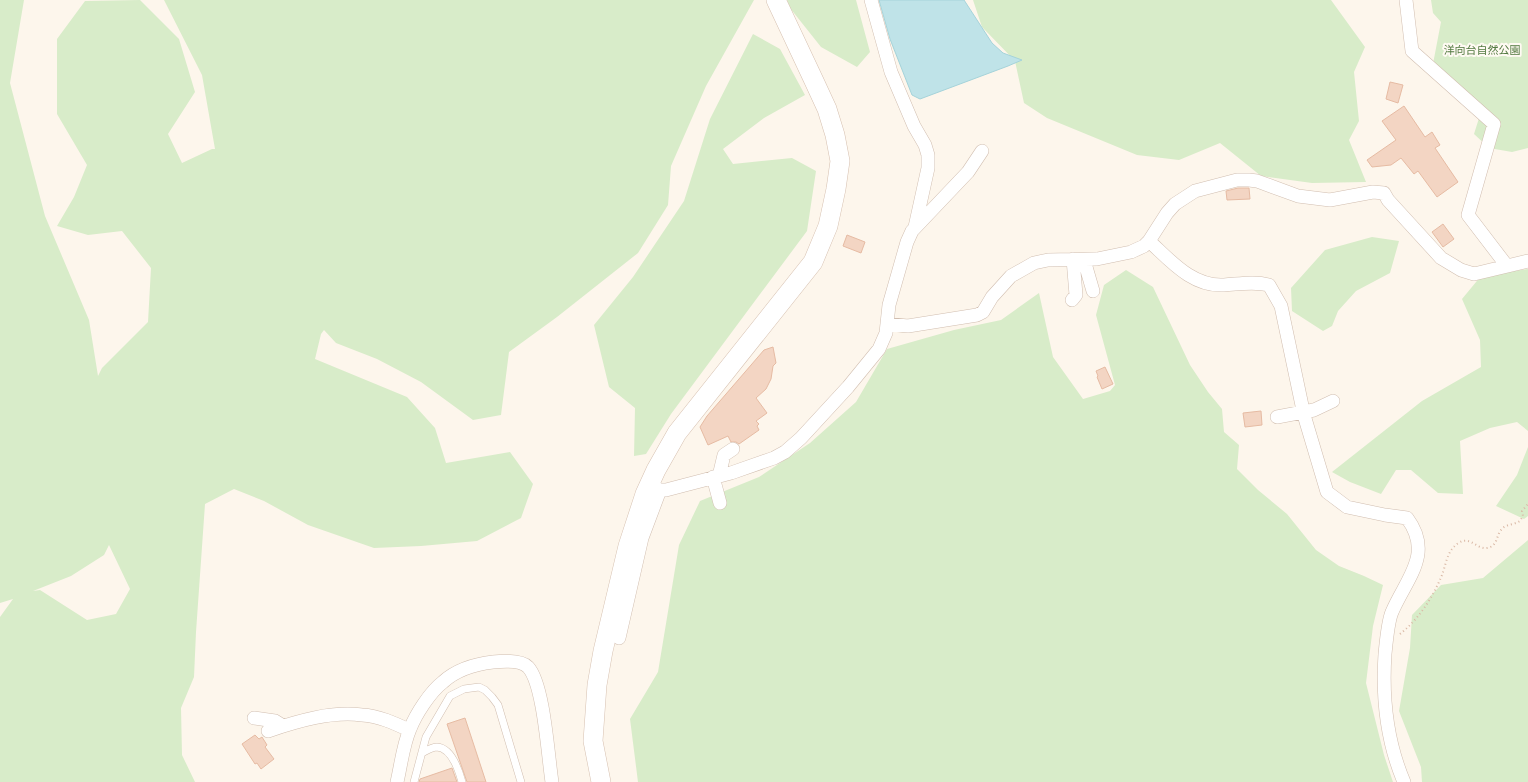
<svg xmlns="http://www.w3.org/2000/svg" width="1528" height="782" font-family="'Fira Sans','Noto Sans JP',sans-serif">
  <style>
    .green { fill: #d8ecc9; fill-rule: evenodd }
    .water { fill: #bfe3e8; stroke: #a5d3da }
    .building { fill: #f3d5c3; stroke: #e6bba3 }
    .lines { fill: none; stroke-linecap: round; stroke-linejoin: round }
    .lane-casing { stroke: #d1beb0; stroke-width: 8 }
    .street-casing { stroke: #d1beb0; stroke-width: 14 }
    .secondary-casing { stroke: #d6c0b0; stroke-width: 20 }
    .path { stroke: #d9b8a5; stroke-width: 2; stroke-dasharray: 1 3; stroke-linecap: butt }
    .lane { stroke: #fff; stroke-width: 7 }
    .street { stroke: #fff; stroke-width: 13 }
    .secondary { stroke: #fff; stroke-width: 19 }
    .labels { text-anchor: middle; stroke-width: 4; stroke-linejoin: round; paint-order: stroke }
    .park-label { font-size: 11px; fill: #537a41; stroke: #fffaf3 }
  </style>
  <rect width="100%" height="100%" fill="#fdf6ec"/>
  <path class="green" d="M0 0H24L10 83 45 216 89 320 98 376 102 368 148 322 151 268 122 231 88 235 57 226 74 197 87 165 57 114V39L85 1 140 0 179 39 195 92 168 134 182 163 212 149H215L202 75 164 0H754L706 86 671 166 668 205 638 253 557 317 509 352 501 415 473 420 421 382 377 359 336 343 324 330 321 334 315 359 407 397 435 428 446 463 510 452 533 484 521 518 477 541 421 546 374 548 308 525 264 501 234 489 205 504 196 632 194 677 181 708 182 755 195 782H0V617L13 599 0 603ZM109 545 130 589 116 614 87 620 40 590 33 591 71 576 104 555Z
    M787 0H856L870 52 857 67 821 47 790 8Z
    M973 0H1331L1365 47 1354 72 1359 121 1349 140 1366 182 1312 183 1261 176 1220 143 1179 160 1137 155 1047 118 1024 103 1015 61 982 27Z
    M1431 0H1528V148L1512 152 1489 148 1474 134 1480 115 1432 69 1441 22 1433 13Z
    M753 34 780 49 805 95 764 118 723 149 733 164 792 158 816 171 807 231 671 414 646 454 634 456 635 408 609 387 594 325 633 277 684 201 710 119Z
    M1372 237 1399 241 1390 273 1356 291 1338 311 1332 326 1323 331 1292 311 1291 288 1325 250Z
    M1528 269V431L1517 422 1490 428 1460 441 1463 494 1438 493 1411 470H1396L1381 494 1350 482 1332 472 1422 401 1481 367 1480 340 1462 299 1481 276Z
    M1126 270 1153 287 1190 365 1208 392 1222 409 1224 432 1239 445 1237 469 1258 490 1287 514 1316 550 1339 566 1364 576 1383 585 1373 626 1366 683 1384 755 1393 782H638L630 719 658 672 679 545 700 501 759 477 810 443 856 402 887 349 954 330 1001 320 1039 293 1053 357 1083 399 1110 391 1115 385 1096 315 1104 285Z
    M1528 447V516L1524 519 1496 506 1517 475Z
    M1528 540V782H1422L1421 767 1399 711 1410 648 1412 615 1441 585 1483 578Z"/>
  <path class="water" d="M879 0H964L992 43 1003 53 1022 60 1008 66 920 99 912 95 890 39Z"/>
  <path class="building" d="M1390 82 1403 85 1398 103 1386 99Z
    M1404 106 1425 137 1432 132 1440 145 1435 148 1458 182 1437 197 1418 171 1414 174 1401 158 1391 165 1372 167 1367 160 1396 140 1382 121Z
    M1238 188H1249L1250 199 1227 200 1226 191Z
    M1443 224 1454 239 1443 247 1432 232Z
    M847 235 865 242 861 253 843 246Z
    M773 347 776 363 773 366 771 379 766 389 756 398 767 413 756 421 759 424 757 426 759 430 739 444 736 442H731L728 436 708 445 700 427 707 416 764 350Z
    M1105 367 1113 384 1102 389 1097 377 1098 376 1096 371Z
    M1261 411 1262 425 1245 427 1243 413Z
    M465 718 486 782H467L447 724Z
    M255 735 259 739 262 737 267 745 265 747 274 759 261 769 257 763 255 764 242 744Z
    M452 768 457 782H419L420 779Z"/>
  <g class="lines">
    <defs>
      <path id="lane" d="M422 753C426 751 432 747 437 747 452 748 459 771 462 782
        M414 782 426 737 450 696 464 689 479 687 485 690 492 697 498 705 521 782"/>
      <path id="street" d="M871 0 891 72 914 126 925 145 928 155V168L915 227
        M1406 0 1412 51 1494 124 1468 215 1507 266
        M1149 241C1170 260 1192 287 1224 285 1240 284 1254 281 1269 285L1281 306 1304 415 1327 492 1347 507 1385 515 1407 518C1434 554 1406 579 1392 612 1388 621 1386 644 1385 654 1382 698 1387 742 1404 782
        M1084 260 1093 291
        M1072 300 1076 295 1073 259
        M887 324 908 326 977 315 983 312 992 297 1011 276 1034 263 1048 260 1097 259 1131 252 1144 246 1149 241 1167 213 1175 204 1195 191 1237 180H1249L1257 181 1298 196 1330 200 1373 192 1384 193 1388 200 1441 258 1461 270 1474 274 1528 261
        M1277 417 1314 410 1333 401
        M719 476 724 455 733 449
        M713 477 720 503
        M649 485 660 490H666L731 473 774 458 785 452 801 438 848 387 879 349 886 333 889 305 907 242 912 231 968 172 982 151
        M619 638 642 538 660 490
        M254 718 275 721 283 726
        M268 731C298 721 331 711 362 715 379 716 394 723 409 730
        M397 782C401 765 403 745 410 729 416 714 430 692 443 682 456 670 476 664 493 662 503 661 521 660 528 667 544 684 548 757 552 782"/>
      <path id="secondary" d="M601 782 593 741 597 685 603 651 628 546 645 494 656 470 677 433 813 262 828 226 836 189 840 161 835 135 827 109 815 83 776 0"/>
    </defs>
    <use href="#lane" class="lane-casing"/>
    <use href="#street" class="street-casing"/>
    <use href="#secondary" class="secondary-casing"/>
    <path class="path" d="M1400 634C1419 619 1433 597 1442 575 1445 567 1447 555 1452 549 1468 530 1475 550 1487 548 1498 546 1496 536 1501 530 1505 524 1514 525 1520 521L1523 516 1522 511 1528 504"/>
    <use href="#lane" class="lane"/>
    <use href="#street" class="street"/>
    <use href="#secondary" class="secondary"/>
  </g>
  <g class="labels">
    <g class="park-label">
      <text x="1482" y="54">洋向台自然公園</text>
    </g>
  </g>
</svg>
